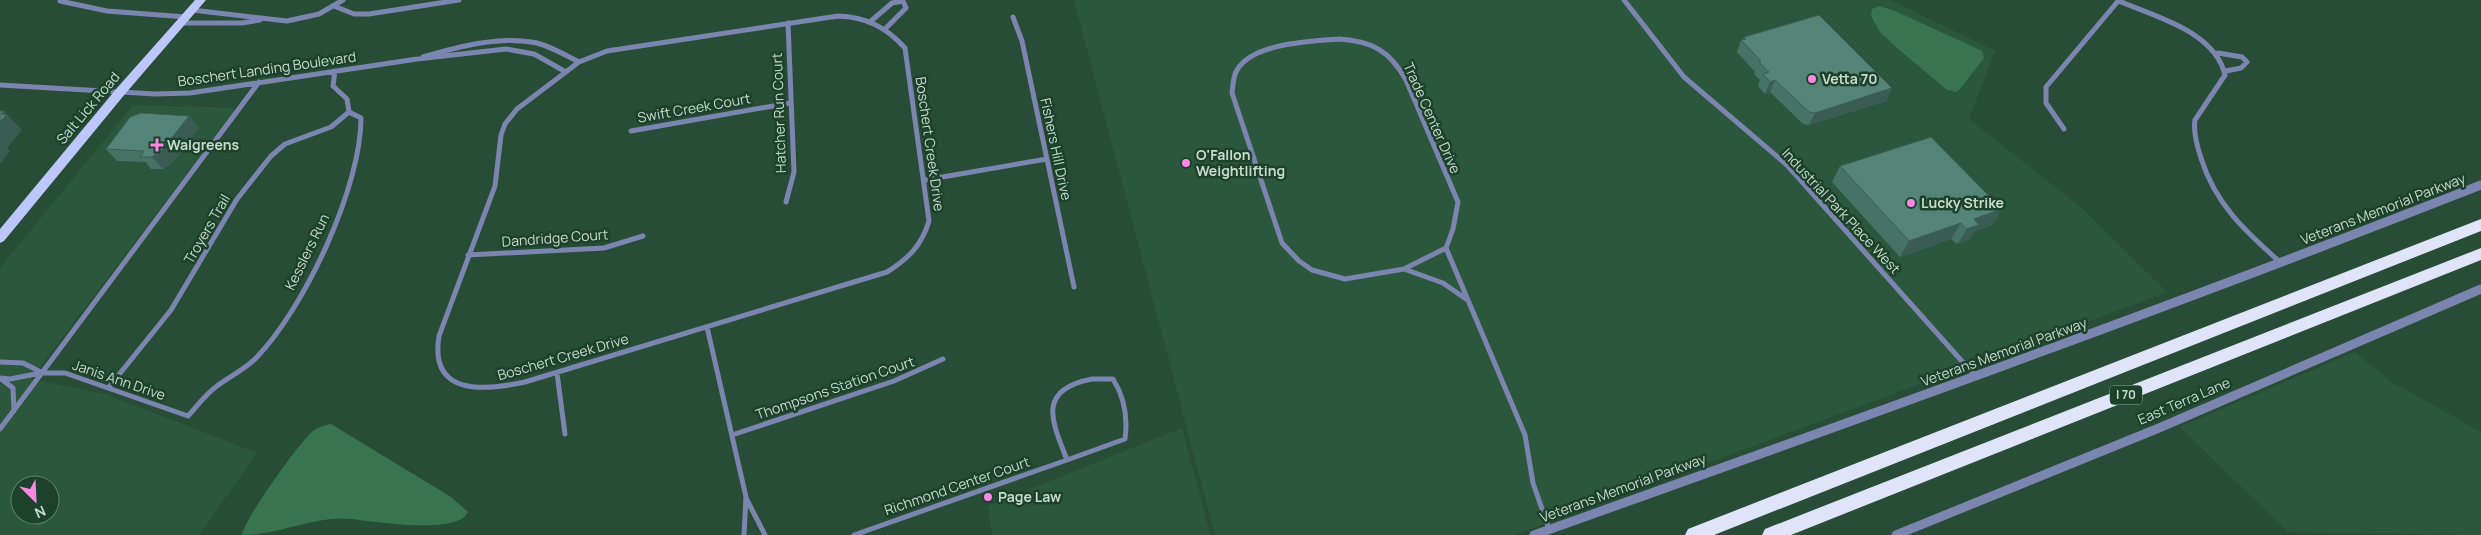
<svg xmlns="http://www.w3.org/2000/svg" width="2481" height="535" font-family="Manrope,sans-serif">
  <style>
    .built { fill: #2b583d; fill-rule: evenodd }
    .water { fill: #387450 }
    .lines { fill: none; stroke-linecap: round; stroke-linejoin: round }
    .minor { stroke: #7c85b0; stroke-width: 5 }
    .tertiary { stroke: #7c85b0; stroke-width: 9 }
    .primary { fill: #bdc7fc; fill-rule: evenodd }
    .motorway { fill: #dfe4f9; fill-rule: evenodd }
    .wall { fill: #477266 }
    .shaded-wall { fill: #3a5c53 }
    .building { fill: #538477; stroke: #3a5c53 }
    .poi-dot { fill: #fc86e3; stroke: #1d422c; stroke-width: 2 }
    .labels { text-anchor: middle; stroke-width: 5; stroke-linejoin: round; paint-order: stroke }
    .shield { fill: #1d422c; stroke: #94ad9d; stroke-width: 1 }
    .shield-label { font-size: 12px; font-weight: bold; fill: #c7dbcd }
    .street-label { font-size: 14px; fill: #c7dbcd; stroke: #1d422c }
    .poi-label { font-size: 14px; font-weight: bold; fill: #c7dbcd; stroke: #1d422c; text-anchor: start }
  </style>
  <rect width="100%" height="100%" fill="#284d36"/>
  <path class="built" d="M1074 0H1891L1995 51 1969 119 2084 210 2167 292 1514 535H1215Z
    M133 105 236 108 31 379 105 394 257 453 199 535H0V268ZM20 485H50V515H20Z
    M2355 352 2390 381 2481 432V535L2288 532 2180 427Z
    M1182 428 1210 535H992L988 506Z"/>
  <path class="water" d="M1879 6 1895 11 1978 49 1982 51 1984 58 1959 90 1956 92 1947 90 1897 48 1880 32 1871 16 1872 9Z
    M331 424 451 497 468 512C458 535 376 522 352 519 316 515 280 535 242 535 243 521 300 441 313 431 318 427 325 425 331 424Z"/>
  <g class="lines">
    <path class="minor" d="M1624 0 1684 77 1787 165 1976 377
      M60 1 107 11 186 17
      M2119 1C2155 17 2215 31 2225 75L2195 120C2193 132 2197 146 2201 158 2215 204 2246 232 2281 263
      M334 6 354 14H369L459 0
      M192 10 287 21 319 14 343 0
      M838 16C866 17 886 27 905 48L929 221C922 245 908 259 887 272L525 382C484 391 429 396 439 336L495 186 501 135 505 124 517 109 579 62 607 51Z
      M1013 17 1022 41 1074 287
      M871 21 892 3 903 1 906 8 886 28
      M181 23H242L260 20
      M1339 39C1372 41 1390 51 1406 80L1458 202 1453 229 1446 248 1404 269 1345 279 1312 270 1299 261 1282 243 1232 93C1233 86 1233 76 1237 70 1253 43 1311 41 1339 39Z
      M2218 53 2242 57 2247 62 2241 68 2226 71
      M423 57C457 47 501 35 537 43 552 47 565 55 579 62
      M0 85 155 94 190 93 417 59 506 49 534 54 566 72
      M2064 129 2046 103V87L2119 0
      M631 131 790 103
      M925 180 1047 159
      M786 202 794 172 788 23
      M1446 248 1525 435 1533 483 1549 529
      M468 255 604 248 643 236
      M1404 269 1443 283 1466 299
      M707 327 746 497 744 535
      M0 362 23 363 41 372
      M557 373 565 434
      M0 378 10 379 41 373H65L188 416C197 406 206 394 217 386 230 376 246 369 257 357 305 307 361 187 361 118L349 112 347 99 333 86 335 71
      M0 378 13 388 14 411
      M1092 379H1113C1125 398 1128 417 1125 439L1067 460C1052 421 1036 390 1092 379Z
      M109 387 171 310 237 199 271 156 285 144 331 127 349 112
      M0 429 259 82
      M732 435 894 381 943 359
      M746 498 765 535
      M854 535 1067 460"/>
    <path class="tertiary" d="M1534 535C1851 422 2168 308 2481 185
      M1896 535 2159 428 2481 289"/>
    <path class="primary" d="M195 0H206L125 94 4 241 0 243V229L117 88Z"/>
    <path class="motorway" d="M2481 219V231L1714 535H1685L1688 529Z
      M2481 248V260L1791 535H1762L1765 529Z"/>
  </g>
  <path class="wall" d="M1744 37 1892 88 1886 101 1809 125 1803 124 1770 92 1765 94 1758 86 1760 80 1754 74 1755 72 1737 52 1741 40 1743 39Z
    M189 116 199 128 174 161 163 169H151L146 162 117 161 106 149Z
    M1840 166 2002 209 1992 225 1975 231 1969 240 1957 244 1951 239 1900 257 1832 182Z"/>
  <path class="shaded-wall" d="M1775 80 1770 92 1765 94 1770 82Z
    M1892 88 1886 101 1809 125 1815 113Z
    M4 111 22 130 7 148 10 151 0 164V122L1 114Z
    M189 116 199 128 174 161 163 169 152 157Z
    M2002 209 1992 225 1975 231 1969 240 1957 244 1974 219Z
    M1961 223 1951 239 1900 257 1909 241Z"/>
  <path class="building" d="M1819 15 1892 88 1815 113 1809 112 1775 80 1770 82 1763 74 1769 72 1759 62 1761 61 1741 40 1746 39 1744 37Z
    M0 111H4L1 114 6 115 0 122Z
    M141 113 189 116 163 149 152 157H140L144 151 106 149 130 117Z
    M1931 137 2002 209 1974 219 1979 225 1966 229 1961 223 1909 241 1840 166Z"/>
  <g class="poi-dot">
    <circle cx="1812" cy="79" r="5"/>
    <path d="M154.5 137.5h5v5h5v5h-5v5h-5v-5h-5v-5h5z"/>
    <circle cx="1186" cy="163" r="5"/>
    <circle cx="1911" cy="203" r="5"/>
    <circle cx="988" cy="497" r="5"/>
  </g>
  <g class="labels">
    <rect class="shield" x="2110" y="385.5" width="32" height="19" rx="4"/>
    <g class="shield-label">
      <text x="2126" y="399">I 70</text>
    </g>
    <g class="street-label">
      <text transform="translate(267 69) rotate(-8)" y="5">Boschert Landing Boulevard</text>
      <text transform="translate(88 108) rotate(-50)" y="5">Salt Lick Road</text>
      <text transform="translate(694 108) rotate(-10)" y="5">Swift Creek Court</text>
      <text transform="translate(779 113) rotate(-92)" y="5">Hatcher Run Court</text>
      <text transform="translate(1432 118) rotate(66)" y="5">Trade Center Drive</text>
      <text transform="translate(930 144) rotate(82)" y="5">Boschert Creek Drive</text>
      <text transform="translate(1056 149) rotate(78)" y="5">Fishers Hill Drive</text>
      <text transform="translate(2383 209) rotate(-21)" y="5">Veterans Memorial Parkway</text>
      <text transform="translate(1841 211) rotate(47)" y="5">Industrial Park Place West</text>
      <text transform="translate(207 229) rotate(-60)" y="5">Troyers Trail</text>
      <text transform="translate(555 238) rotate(-4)" y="5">Dandridge Court</text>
      <text transform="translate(307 252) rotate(-64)" y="5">Kesslers Run</text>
      <text transform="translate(2004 352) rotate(-20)" y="5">Veterans Memorial Parkway</text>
      <text transform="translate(563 357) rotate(-16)" y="5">Boschert Creek Drive</text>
      <text transform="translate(119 380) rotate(19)" y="5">Janis Ann Drive</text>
      <text transform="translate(835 388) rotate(-19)" y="5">Thompsons Station Court</text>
      <text transform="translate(2184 401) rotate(-23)" y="5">East Terra Lane</text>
      <text transform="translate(957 486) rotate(-19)" y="5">Richmond Center Court</text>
      <text transform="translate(1623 488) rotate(-20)" y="5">Veterans Memorial Parkway</text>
    </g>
    <g class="poi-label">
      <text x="1822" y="84">Vetta 70</text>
      <text x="167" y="150">Walgreens</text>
      <text x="1196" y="160">O'Fallon<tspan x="1196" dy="16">Weightlifting</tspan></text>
      <text x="1921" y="208">Lucky Strike</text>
      <text x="998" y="502">Page Law</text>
    </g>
  </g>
  <g transform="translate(35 500) rotate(156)"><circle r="24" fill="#1d422c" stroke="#617f6c"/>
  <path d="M0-4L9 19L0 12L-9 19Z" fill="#fc86e3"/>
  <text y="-8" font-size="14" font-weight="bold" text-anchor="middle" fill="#c7dbcd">N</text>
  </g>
</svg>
